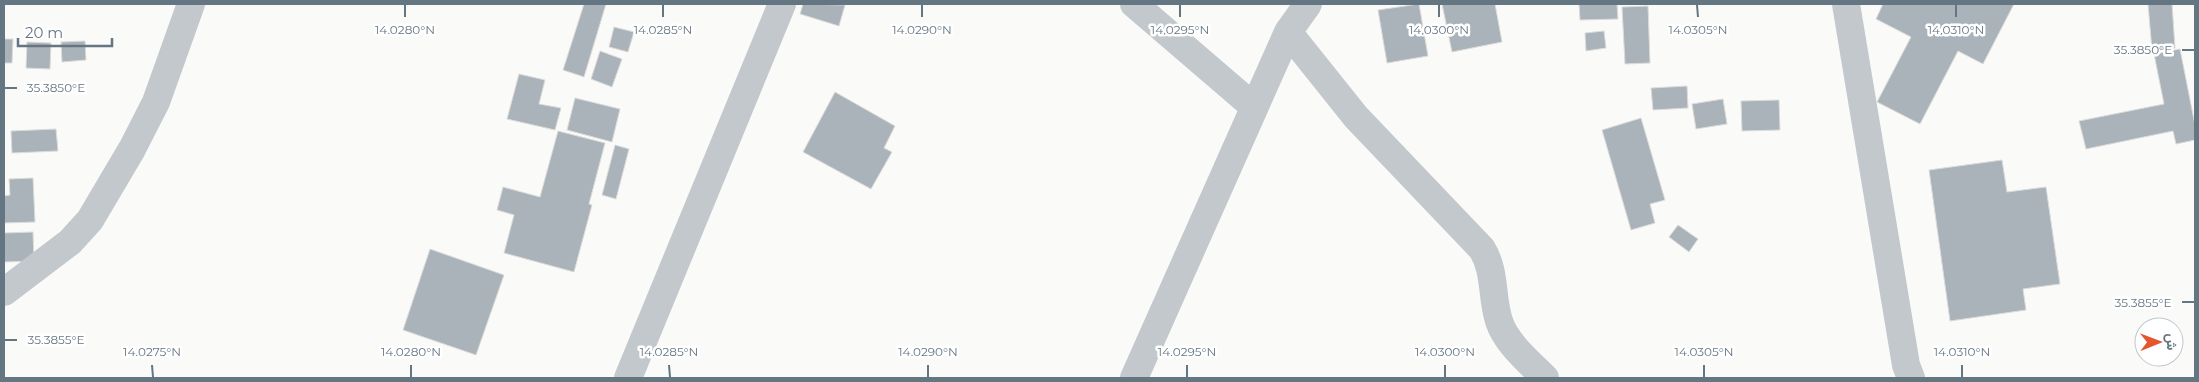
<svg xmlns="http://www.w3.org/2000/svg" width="2199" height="382" font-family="Montserrat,Vazirmatn,sans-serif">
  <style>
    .building { fill: #aab3b9; stroke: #dcdcda }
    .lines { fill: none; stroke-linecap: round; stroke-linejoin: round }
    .minor { stroke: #c3c8cc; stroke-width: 28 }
    .ticks { fill: none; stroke: #657683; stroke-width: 2 }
    .ticks-label { font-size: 12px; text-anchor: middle; fill: #657683; stroke: #fff; stroke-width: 5; stroke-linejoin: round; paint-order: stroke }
  </style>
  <rect width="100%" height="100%" fill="#fafaf8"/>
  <path class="building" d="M584 4H606L584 77 563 70Z
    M803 4 845 5 839 26 800 14Z
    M1419 4 1428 56 1387 63 1378 10Z
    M1442 4H1495L1502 42 1452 52Z
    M1579 4H1617L1618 19 1580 20Z
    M1883 4H2014L1983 64 1958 51 1920 124 1877 102 1911 37 1876 19Z
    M2148 4H2172L2175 48 2152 50Z
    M1648 6 1650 63 1625 64 1622 7Z
    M614 27 634 32 628 52 609 47Z
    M1604 31 1606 48 1586 51 1585 33Z
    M4 39H13L12 63H4Z
    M85 41 86 60 62 62 61 42Z
    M27 42 51 43 50 69 26 68Z
    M2180 49 2195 125V140L2176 144 2173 131 2086 149 2079 121 2164 104 2154 54Z
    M600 51 622 59 612 87 591 79Z
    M519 74 545 80 539 104 561 108 555 130 507 119Z
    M1687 86 1688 108 1653 110 1651 88Z
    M835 92 895 126 884 148 892 152 871 189 803 152Z
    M575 98 620 109 612 142 567 130Z
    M1723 99 1727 124 1696 129 1692 104Z
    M1779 100 1780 130 1742 131 1741 101Z
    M1641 118 1665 200 1650 204 1655 223 1631 230 1602 130Z
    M56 129 58 151 12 153 11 131Z
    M558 131 605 143 589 204 592 205 574 272 504 253 514 215 497 210 503 187 540 197Z
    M615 145 629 149 616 199 602 195Z
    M2002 160 2007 192 2046 187 2060 284 2023 289 2026 310 1950 321 1929 170Z
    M33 178 35 222 4 223V196L10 195 9 179Z
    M1678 225 1698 239 1689 252 1669 237Z
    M33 232 34 261 4 262V233Z
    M430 249 504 275 476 355 403 330Z"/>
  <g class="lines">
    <path class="minor" d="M1134 4 1254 107
      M1846 4 1906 365 1911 378
      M1288 32 1356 117 1482 249C1496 272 1491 296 1499 321 1506 343 1529 362 1545 378
      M4 292 70 242 90 220 132 149 156 102 191 4
      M628 378 782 4
      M1134 378 1288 32 1308 4"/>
  </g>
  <path class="ticks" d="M405 5V17M663 5V17M922 5V17M1180 5V17M1439 5V17M1697 5 1698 17M1956 5V17M2182 50H2194M5 88H17M2182 302H2194M5 340H17M152 365 153 377M411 365V377M669 365 670 377M928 365V377M1187 365V377M1445 365V377M1704 365V377M1962 365V377"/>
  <g class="ticks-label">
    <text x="405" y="34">14.0280°N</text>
    <text x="663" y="34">14.0285°N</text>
    <text x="922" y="34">14.0290°N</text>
    <text x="1180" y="34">14.0295°N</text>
    <text x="1439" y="34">14.0300°N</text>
    <text x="1698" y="34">14.0305°N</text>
    <text x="1956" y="34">14.0310°N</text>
    <text x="2143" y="54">35.3850°E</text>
    <text x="56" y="92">35.3850°E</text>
    <text x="2143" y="307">35.3855°E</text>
    <text x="56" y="344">35.3855°E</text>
    <text x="152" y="356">14.0275°N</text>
    <text x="411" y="356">14.0280°N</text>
    <text x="669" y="356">14.0285°N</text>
    <text x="928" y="356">14.0290°N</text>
    <text x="1187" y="356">14.0295°N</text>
    <text x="1445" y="356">14.0300°N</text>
    <text x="1704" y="356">14.0305°N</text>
    <text x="1962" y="356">14.0310°N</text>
  </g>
  <rect width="2199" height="382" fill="none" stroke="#657683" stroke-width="10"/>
  <g transform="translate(2159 342) rotate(89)"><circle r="24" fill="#ffffff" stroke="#c1c8cd"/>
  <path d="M0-4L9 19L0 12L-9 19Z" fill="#e4572e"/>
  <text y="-8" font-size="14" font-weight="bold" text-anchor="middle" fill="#657683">ش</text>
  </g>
  <path d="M18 38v8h94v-8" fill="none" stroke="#657683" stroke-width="2.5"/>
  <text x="25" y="38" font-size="15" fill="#657683" stroke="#ffffff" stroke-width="4" paint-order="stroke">20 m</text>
</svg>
